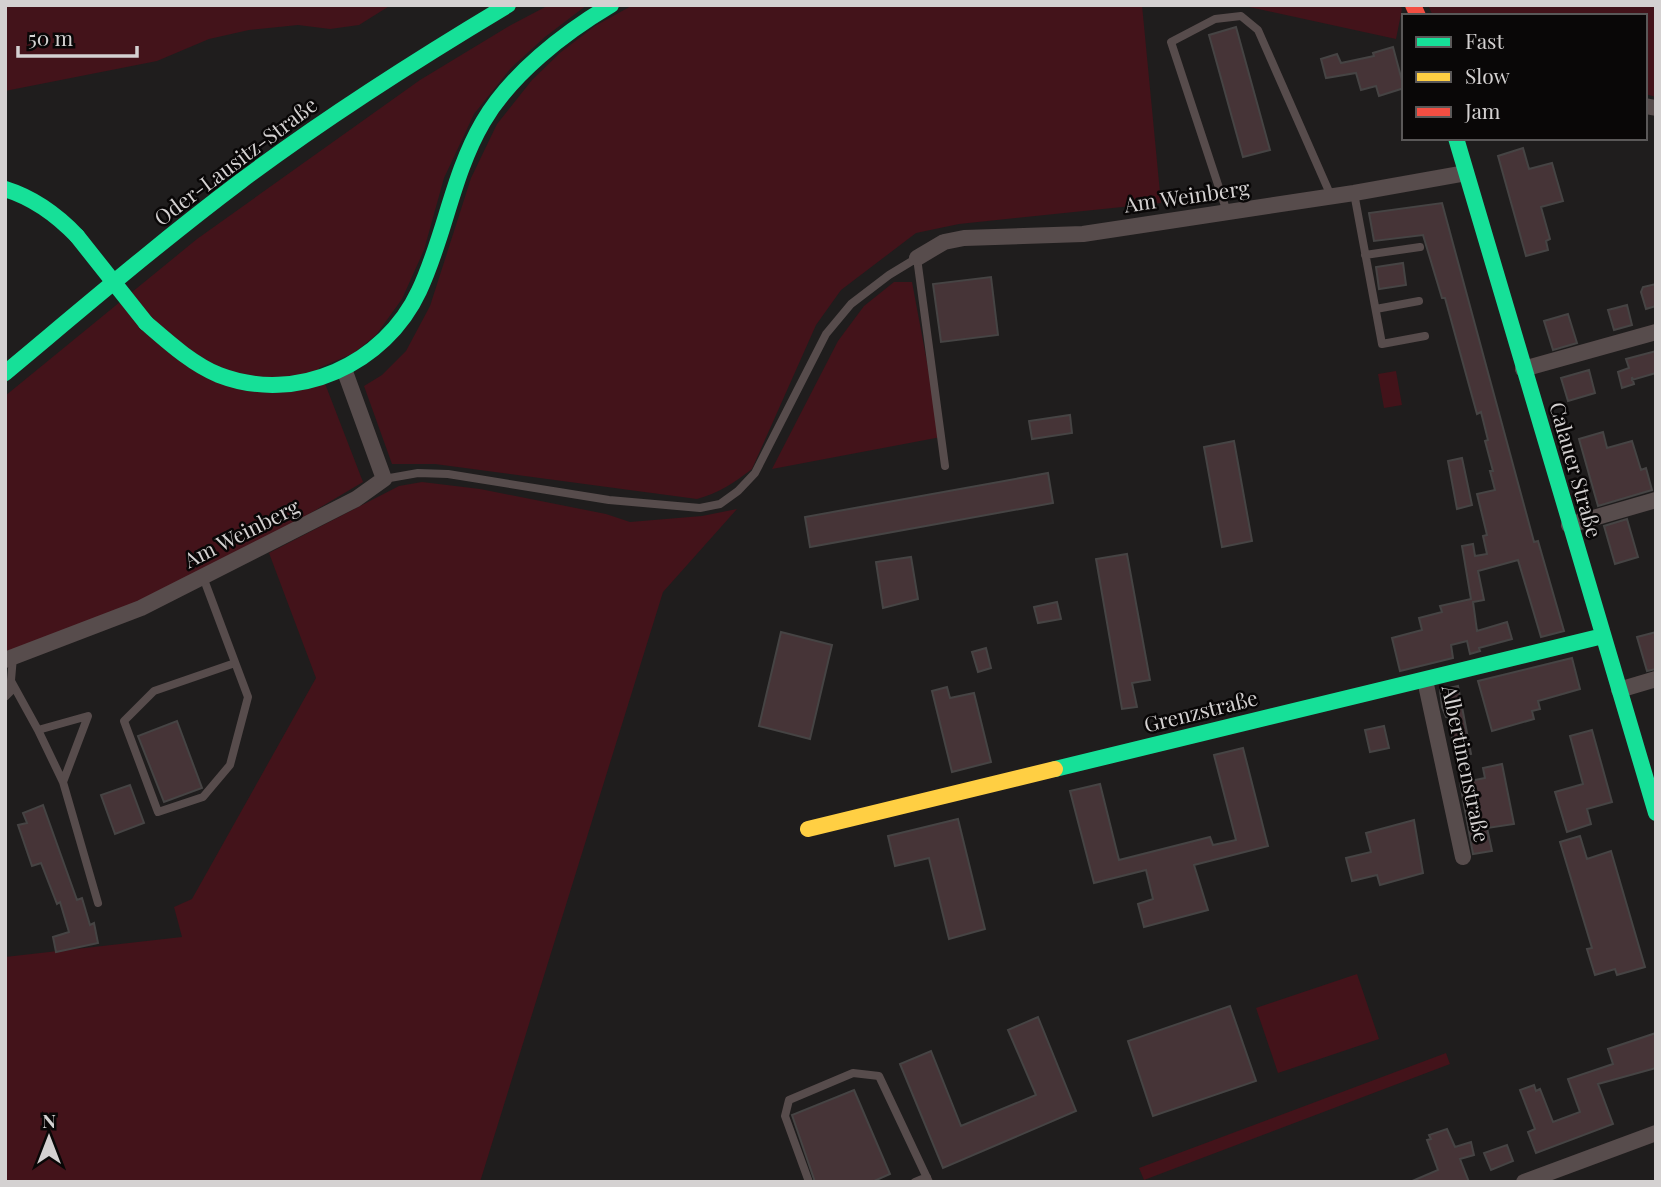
<svg xmlns="http://www.w3.org/2000/svg" width="1661" height="1187" font-family="'Playfair Display',serif">
  <style>
    .green { fill: #43131a }
    .building { fill: #463437; stroke: #464444; stroke-width: 2 }
    .lines { fill: none; stroke-linecap: round; stroke-linejoin: round }
    .lane { stroke: #574c4c; stroke-width: 8 }
    .street { stroke: #574c4c; stroke-width: 16 }
    .fast { stroke: #16e098; stroke-width: 16 }
    .slow { stroke: #ffcf43; stroke-width: 16 }
    .jam { stroke: #f24e42; stroke-width: 16 }
    .fast-bridge { stroke: #16e098; stroke-width: 16 }
    .labels { text-anchor: middle; stroke-width: 5; stroke-linejoin: round; paint-order: stroke }
    .street-label { font-size: 21px; fill: #d4d1d1; stroke: #090707 }
  </style>
  <rect width="100%" height="100%" fill="#1f1d1d"/>
  <path class="green" d="M5 5H391L359 25 330 29 298 25 249 30 209 39 157 61 5 91Z
    M549 5H587L545 37 511 68 474 114 444 178 424 250 402 299 376 335 354 353 319 368 363 482 203 577 5 660V396L197 239 420 80 511 25Z
    M633 5H1142L1161 203 959 224 916 233 841 290 816 325 752 469C734 483 719 493 697 499L435 464H392L364 386 382 375 406 351 430 306 471 178 497 124 532 80 561 52 595 26Z
    M1240 5H1400L1402 9 1396 39Z
    M1428 5H1656V97L1645 94V16H1433Z
    M894 282H912L941 437 772 469 838 341 864 306Z
    M1396 371 1402 405 1384 408 1378 374Z
    M422 482 480 489 606 514 630 522 702 516 737 509 663 592 480 1182H5V957L182 937 174 907 192 899 316 678 269 553 399 486Z
    M1357 974 1379 1039 1278 1073 1256 1008Z
    M1446 1053 1450 1064 1144 1180 1139 1168Z"/>
  <path class="building" d="M1236 27 1270 150 1243 157 1209 35Z
    M1393 47 1404 88 1379 96 1376 86 1361 90 1356 73 1326 78 1321 59 1337 54 1341 63 1374 56 1373 53Z
    M1523 148 1529 169 1552 163 1563 201 1541 207 1550 239 1546 241 1548 250 1526 256 1498 156Z
    M1442 203 1534 542 1538 541 1564 631 1541 637 1518 560 1478 571 1484 600 1473 602 1477 631 1507 622 1512 639 1479 648 1480 651 1470 654 1467 641 1451 645 1453 658 1400 671 1392 638 1422 630 1419 618 1442 612 1440 606 1471 599 1462 546 1473 544 1475 556 1487 554 1483 536 1487 535 1477 494 1495 490 1490 471H1493L1485 441 1488 440 1481 412 1477 414 1445 298H1442L1423 235 1374 241 1369 213Z
    M1403 263 1406 285 1379 289 1376 267Z
    M991 277 998 335 941 342 933 284Z
    M1656 284V306L1646 309 1641 292 1643 287Z
    M1627 305 1632 325 1614 330 1608 310Z
    M1568 314 1577 343 1553 350 1544 321Z
    M1656 351V373L1632 380V377L1634 384 1622 388 1618 372 1629 368 1626 359Z
    M1589 370 1595 393 1568 401 1561 378Z
    M1070 415 1072 433 1032 439 1029 421Z
    M1603 432 1607 448 1632 441 1641 470 1646 468 1652 490 1598 506 1579 439Z
    M1234 441 1252 541 1222 547 1204 447Z
    M1462 458 1472 505 1457 509 1448 461Z
    M1048 473 1053 503 810 547 805 517Z
    M1627 519 1638 557 1615 564 1604 526Z
    M1127 554 1150 680 1132 683 1137 707 1122 709 1096 559Z
    M911 557 918 599 883 608 876 562Z
    M1057 602 1061 619 1038 623 1034 607Z
    M781 632 832 645 810 739 759 726Z
    M1656 632V669L1647 671 1637 637Z
    M986 648 991 668 978 672 972 652Z
    M1572 658 1580 689 1538 701 1540 709 1532 711 1534 719 1492 731 1478 681Z
    M1458 686 1471 754 1456 756 1448 717H1446L1442 707 1440 690Z
    M947 687 950 698 974 693 991 762 952 772 932 691Z
    M177 721 202 788 164 802 138 736Z
    M1384 726 1389 748 1370 752 1365 730Z
    M1592 730 1612 802 1587 809 1591 824 1567 832 1555 792 1583 784 1570 736Z
    M1243 748 1268 846 1194 865 1208 910 1144 927 1138 904 1153 899 1146 870 1094 883 1070 791 1100 784 1119 860 1210 837 1213 845 1236 840 1214 755Z
    M1502 764 1514 824 1487 828 1492 851 1473 854 1460 783 1485 778 1483 768Z
    M130 785 144 823 115 834 101 795Z
    M43 805 77 900 82 898 90 925 94 923 98 943 56 952 53 937 69 932 60 902 57 904 41 863 32 866 18 825 27 823 23 813Z
    M958 819 985 929 949 939 929 858 895 866 888 836Z
    M1414 820 1423 873 1380 885 1377 875 1352 881 1346 858 1371 852 1366 833Z
    M1580 836 1587 859 1611 851 1645 967 1617 975 1615 969 1595 975 1587 949 1592 948 1560 842Z
    M1230 1006 1256 1081 1153 1116 1128 1041Z
    M1038 1017 1076 1111 943 1168 900 1064 931 1051 961 1126 1036 1095 1008 1030Z
    M1656 1033V1068L1598 1084 1613 1124 1536 1153 1528 1132 1535 1129 1520 1090 1534 1085 1536 1091 1540 1089 1553 1122 1580 1112 1568 1079 1613 1064 1608 1049Z
    M854 1090 890 1174 872 1182H815L792 1115Z
    M1447 1129 1455 1147 1471 1142 1474 1155 1460 1159 1469 1182H1410L1438 1170 1427 1140 1431 1139 1429 1135Z
    M1507 1145 1513 1161 1491 1170 1484 1153Z"/>
  <g class="lines">
    <path class="lane" d="M1354 193 1382 344 1425 336
      M1227 212 1171 42 1215 19 1241 16 1258 30 1331 196
      M1365 255 1420 247
      M1376 309 1419 301
      M384 479 418 473 448 474 609 500 700 508 720 504 738 491 755 473 826 334 851 304 889 275 917 258 945 466
      M203 577 248 697 230 765 203 797 158 812 124 721 154 691 235 663
      M11 681 38 730 88 716 63 782 98 903
      M5 697 10 692 13 657
      M38 730 63 782
      M809 1182 785 1116 789 1100 853 1073 879 1076 929 1182
      M915 1182 927 1177"/>
    <path class="street" d="M1645 106 1656 108
      M917 258 944 242 964 238 1083 234 1354 193 1466 173
      M1523 369 1656 332
      M1569 525 1656 500
      M5 660 141 608 356 499 384 479 344 369
      M1425 680 1463 857
      M1619 690 1656 679
      M1524 1182 1656 1133"/>
    <path class="fast" d="M1456 138 1656 813
      M5 189C34 198 56 214 77 236
      M146 323C168 342 192 364 219 375 297 405 385 364 419 291 445 236 452 175 483 122 511 74 564 33 611 5
      M5 373C83 308 160 242 241 181 326 117 416 60 508 5
      M1055 769 1603 636"/>
    <path class="slow" d="M808 829 1055 769"/>
    <path class="jam" d="M1413 5 1418 16"/>
    <path class="fast-bridge" d="M77 236 146 323"/>
  </g>
  <g class="labels">
    <g class="street-label">
      <text transform="translate(236 162) rotate(-37)" y="7">Oder-Lausitz-Straße</text>
      <text transform="translate(1187 197) rotate(-8)" y="7">Am Weinberg</text>
      <text transform="translate(1575 470) rotate(74)" y="7">Calauer Straße</text>
      <text transform="translate(242 534) rotate(-27)" y="7">Am Weinberg</text>
      <text transform="translate(1201 712) rotate(-14)" y="7">Grenzstraße</text>
      <text transform="translate(1465 764) rotate(78)" y="7">Albertinenstraße</text>
    </g>
  </g>
  <rect width="1661" height="1187" fill="none" stroke="#d4d1d1" stroke-width="14"/>
  <rect x="1402" y="14" width="245" height="126" fill="#090707" stroke="#5a5858" stroke-width="2"/>
  <rect x="1416" y="37" width="35" height="10" fill="#16e098" stroke="#5a5858" stroke-width="2"/>
  <text x="1465" y="49" font-size="21" fill="#d4d1d1">Fast</text>
  <rect x="1416" y="72" width="35" height="10" fill="#ffcf43" stroke="#5a5858" stroke-width="2"/>
  <text x="1465" y="84" font-size="21" fill="#d4d1d1">Slow</text>
  <rect x="1416" y="107" width="35" height="10" fill="#f24e42" stroke="#5a5858" stroke-width="2"/>
  <text x="1465" y="119" font-size="21" fill="#d4d1d1">Jam</text>
  <g transform="translate(49 1138)" stroke="#090707" stroke-width="5" paint-order="stroke">
  <path d="M0-5L12 26L0 18L-12 26Z" fill="#d4d1d1"/>
  <text y="-10" font-size="19" font-weight="bold" text-anchor="middle" fill="#d4d1d1">N</text>
  </g>
  <path d="M18 46v10h119v-10" fill="none" stroke="#d4d1d1" stroke-width="3.5"/>
  <text x="28" y="46" font-size="21" fill="#d4d1d1" stroke="#090707" stroke-width="5" paint-order="stroke">50 m</text>
</svg>
